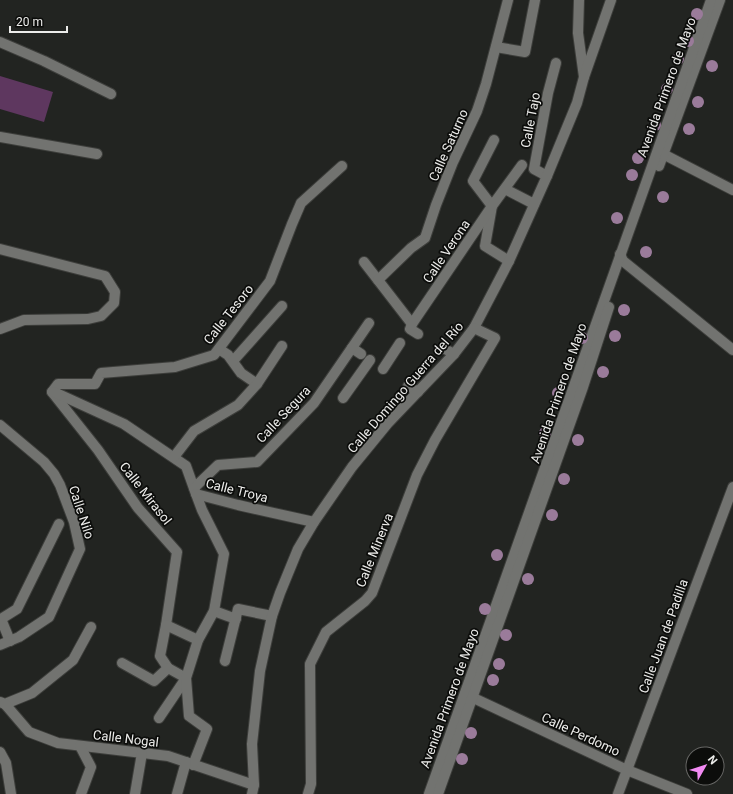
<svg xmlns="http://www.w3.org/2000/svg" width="733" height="794" font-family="Roboto,sans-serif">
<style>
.green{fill:#5e375f}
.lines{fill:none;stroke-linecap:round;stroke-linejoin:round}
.pedestrian-casing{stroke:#3d3e3b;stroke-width:12}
.minor-casing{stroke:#3d3e3b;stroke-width:12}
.tertiary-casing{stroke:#3d3e3b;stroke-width:12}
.pedestrian{stroke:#727370;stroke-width:10}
.minor{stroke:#727370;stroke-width:10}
.tertiary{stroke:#727370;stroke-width:10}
.tree{fill:#9a7b9a}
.labels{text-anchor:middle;stroke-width:3.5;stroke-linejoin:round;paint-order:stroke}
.street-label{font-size:13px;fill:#ececea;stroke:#0c0d0b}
</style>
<rect width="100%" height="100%" fill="#222421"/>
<path class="green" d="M0,76L53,92L44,122L0,109Z"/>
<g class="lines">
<defs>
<g id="pedestrian">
<path d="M579,0L578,33L584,77"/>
<path d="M496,47L525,52L535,0"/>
<path d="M494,140L473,181L492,206L485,246L509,261"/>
<path d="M547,176L534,169L548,93L556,63"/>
<path d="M505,189L534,204"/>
<path d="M364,262L412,324"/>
<path d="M378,280L411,248L425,238L436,205L453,162L477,111L486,84L508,0"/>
<path d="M418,334L410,329L412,324L492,206L522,165"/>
<path d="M352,348L361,354"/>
<path d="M219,349L228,355L241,373L257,384"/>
<path d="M445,349L454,354"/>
<path d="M233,361L282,306"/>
<path d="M383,369L400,343"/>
<path d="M408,386L418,392"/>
<path d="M52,392L58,384H95L101,373L175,367L214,355L270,281L292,224L301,203L342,166"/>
<path d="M52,392L98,450L138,508L177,552L166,625L160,656L168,668L186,678L159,718"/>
<path d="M54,392L124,424L186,466L196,494L238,505L314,522"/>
<path d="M343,398L370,360"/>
<path d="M174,457L194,431L238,405L257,384L282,346"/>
<path d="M194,488L218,465L257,462L314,403L369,323"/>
<path d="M214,611L236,619"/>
<path d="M166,625L198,640"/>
<path d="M10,641L1,619L17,609L59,524"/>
<path d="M225,661L238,609L272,616"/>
<path d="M122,663L154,681L168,668"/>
<path d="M0,702L5,704L32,693L73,660L91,627"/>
<path d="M5,704L29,732L58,743L168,756L254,785"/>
<path d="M80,746L91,767L81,794"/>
<path d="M0,752L6,763L11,794"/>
<path d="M193,765L207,729L189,716L186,678L198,640L214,611L224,554L202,510L196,494"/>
<path d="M135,794L142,753"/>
<path d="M177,794L186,762"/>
</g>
<g id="minor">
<path d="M0,42L44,61L111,94"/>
<path d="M0,137L97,154"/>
<path d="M661,146L663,154L733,190"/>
<path d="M0,249L105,276L115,292L114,303L101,316L88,319L24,320L0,329"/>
<path d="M620,254L623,261L733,350"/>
<path d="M0,425L44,462L54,474L60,485L74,522L80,549L49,617L19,637L0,645"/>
<path d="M465,694L627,770L687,794"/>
<path d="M252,794L254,785L252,744L260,671L272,616L280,593L298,549L314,522L352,467L388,423L454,354L474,328L509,261L547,176L577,103L584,77L611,0"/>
<path d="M308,794L311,784L310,664L326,632L365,601L372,593L417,475L435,440L495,338L474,328"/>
<path d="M618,794L733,487"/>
</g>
<g id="tertiary">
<path d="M659,166L720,0"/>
<path d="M429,794L711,0"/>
<path d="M438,794L583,387L609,307"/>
</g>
</defs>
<use href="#pedestrian" class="pedestrian-casing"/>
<use href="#minor" class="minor-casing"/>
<use href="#tertiary" class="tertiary-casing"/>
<use href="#pedestrian" class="pedestrian"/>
<use href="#minor" class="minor"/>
<use href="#tertiary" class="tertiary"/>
</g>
<g class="tree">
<circle cx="697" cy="14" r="6"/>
<circle cx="688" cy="41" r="6"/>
<circle cx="678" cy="59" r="6"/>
<circle cx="712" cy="66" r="6"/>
<circle cx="667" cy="89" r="6"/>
<circle cx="698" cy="102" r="6"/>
<circle cx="655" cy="125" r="6"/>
<circle cx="689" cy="129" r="6"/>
<circle cx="638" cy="158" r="6"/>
<circle cx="632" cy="175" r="6"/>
<circle cx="663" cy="197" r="6"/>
<circle cx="617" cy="218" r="6"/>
<circle cx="646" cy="252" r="6"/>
<circle cx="624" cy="310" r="6"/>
<circle cx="615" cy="336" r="6"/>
<circle cx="582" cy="338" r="6"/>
<circle cx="603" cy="372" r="6"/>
<circle cx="558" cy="393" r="6"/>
<circle cx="545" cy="433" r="6"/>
<circle cx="578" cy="440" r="6"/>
<circle cx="564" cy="479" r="6"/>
<circle cx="552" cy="515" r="6"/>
<circle cx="497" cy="555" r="6"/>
<circle cx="528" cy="579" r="6"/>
<circle cx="485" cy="609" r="6"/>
<circle cx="506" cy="635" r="6"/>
<circle cx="499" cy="664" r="6"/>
<circle cx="493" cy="680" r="6"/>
<circle cx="471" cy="733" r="6"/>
<circle cx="462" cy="759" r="6"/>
</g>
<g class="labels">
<g class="street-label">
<text transform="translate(666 87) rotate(-70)" y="5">Avenida Primero de Mayo</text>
<text transform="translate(530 120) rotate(-79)" y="5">Calle Tajo</text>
<text transform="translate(448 145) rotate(-66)" y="5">Calle Saturno</text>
<text transform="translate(446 251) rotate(-56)" y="5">Calle Verona</text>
<text transform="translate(228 314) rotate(-52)" y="5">Calle Tesoro</text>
<text transform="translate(405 387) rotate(-49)" y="5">Calle Domingo Guerra del Río</text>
<text transform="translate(558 393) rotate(-71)" y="5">Avenida Primero de Mayo</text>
<text transform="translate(283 414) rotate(-47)" y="5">Calle Segura</text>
<text transform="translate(237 490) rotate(14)" y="5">Calle Troya</text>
<text transform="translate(146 493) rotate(52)" y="5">Calle Mirasol</text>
<text transform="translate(82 512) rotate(72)" y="5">Calle Nilo</text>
<text transform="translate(374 550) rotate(-68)" y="5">Calle Minerva</text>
<text transform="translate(663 636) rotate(-70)" y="5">Calle Juan de Padilla</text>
<text transform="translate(449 698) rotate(-70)" y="5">Avenida Primero de Mayo</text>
<text transform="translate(581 734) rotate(25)" y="5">Calle Perdomo</text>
<text transform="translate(126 738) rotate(7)" y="5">Calle Nogal</text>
</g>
</g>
<g transform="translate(705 766) rotate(51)"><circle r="19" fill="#0c0d0b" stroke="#666664"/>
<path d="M0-3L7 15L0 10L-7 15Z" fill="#f28af3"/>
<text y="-6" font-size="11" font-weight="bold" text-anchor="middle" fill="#ececea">N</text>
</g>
<path d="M10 26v6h57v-6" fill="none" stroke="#ececea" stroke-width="2"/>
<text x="16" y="26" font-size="12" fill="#ececea" stroke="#0c0d0b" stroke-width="3" paint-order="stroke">20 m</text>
</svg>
